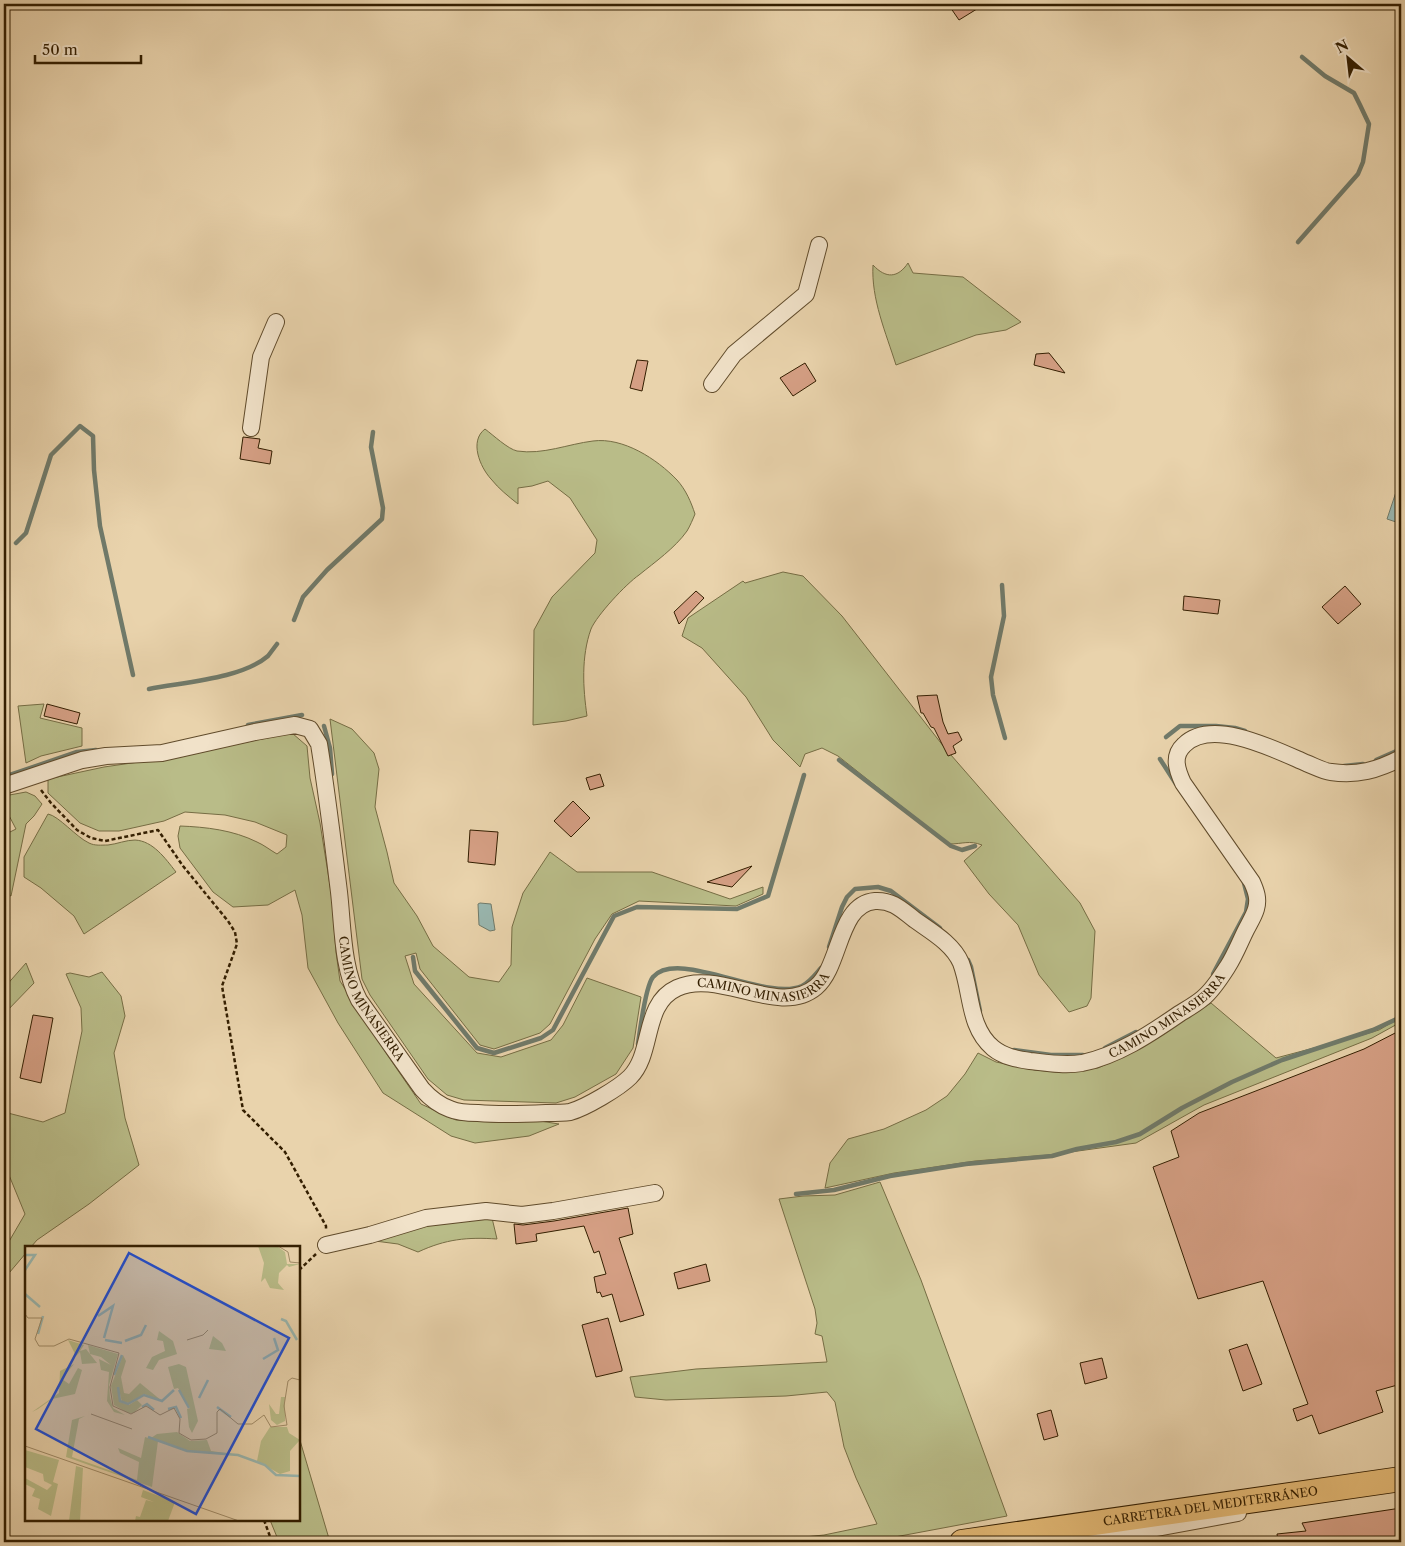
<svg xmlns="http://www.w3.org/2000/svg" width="1405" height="1546" font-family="'Libre Caslon Text',serif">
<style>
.green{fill:#b9bc88;stroke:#766d44}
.water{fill:#99b7b0;stroke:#707a6a}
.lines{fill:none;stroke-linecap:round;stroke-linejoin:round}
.stream{stroke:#707a6a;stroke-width:4.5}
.building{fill:#d59f84;stroke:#331e00}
.minor-casing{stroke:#604b2b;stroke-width:18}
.highway-casing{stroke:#331e00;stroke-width:26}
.path{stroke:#331e00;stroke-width:2.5;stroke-dasharray:4 2.5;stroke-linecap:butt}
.minor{stroke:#f1e2c9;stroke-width:16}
.highway{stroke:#e4ba76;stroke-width:24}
.labels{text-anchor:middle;stroke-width:4.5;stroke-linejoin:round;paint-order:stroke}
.street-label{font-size:12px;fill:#331e00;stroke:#f1e2c9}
.inset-river{fill:none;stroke:#99b7b0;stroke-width:2.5}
.inset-road{fill:none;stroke:#a08b67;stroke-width:1}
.view{fill:#1d4ed8;fill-opacity:0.15;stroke:#1d4ed8;stroke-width:2.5}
.inset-edge{fill:none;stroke:#331e00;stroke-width:2.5}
</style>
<rect width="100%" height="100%" fill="#e9d3ac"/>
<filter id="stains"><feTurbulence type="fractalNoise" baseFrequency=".004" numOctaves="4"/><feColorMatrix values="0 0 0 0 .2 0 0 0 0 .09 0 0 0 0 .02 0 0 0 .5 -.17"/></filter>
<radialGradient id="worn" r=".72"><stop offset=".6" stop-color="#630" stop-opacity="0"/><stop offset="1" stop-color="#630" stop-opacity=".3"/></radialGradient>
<g class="green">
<path d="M908,263L913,273L963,277L1021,322L1006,330L976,335L896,365C886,333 871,299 873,265C886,279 898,278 908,263Z"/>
<path d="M485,429C493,435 508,449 517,451C543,455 568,444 593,441C623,437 657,459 677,480C686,490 691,502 695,514C693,519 690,526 687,531C675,548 655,562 639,575C626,584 597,615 591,629C581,657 583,688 587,716L566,721L533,725L534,630L552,597L595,553L597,540L570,498L548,481L532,486L518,488V504C508,496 499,489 491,479C480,467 469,441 485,429Z"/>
<path d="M783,572L803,576L842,616L944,747L1080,903L1095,931L1091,998L1087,1006L1069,1012L1039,975L1018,925L989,894L964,861L982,845C969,840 963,844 949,844L838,756L822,748L805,754L800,767L773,740L746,697L702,648L682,636L688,618L743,581L745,583Z"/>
<path d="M44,704L40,718L82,728V746L41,756L26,763L18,706Z"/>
<path d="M330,719L352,729L374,753L379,769L375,807L387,852L394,883L417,916L433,946L469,977L499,982L511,965L512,927L523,893L550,852L577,872H652L730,899L763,887V894L736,906L639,901L612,914L595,939L550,1024L540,1033L494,1049L480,1045L420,969L416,953L405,956L414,984L477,1053L501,1057L551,1040L563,1025L587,978L641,997L633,1048L616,1074L575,1097L556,1103L464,1100L447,1095L428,1079L370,995L362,979Z"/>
<path d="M292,733L307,746L310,778L320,823L332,898L336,952L340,981L388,1056L421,1104L456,1120L495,1122L540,1121L559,1124L529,1136L475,1143L451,1136L383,1093L338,1023L308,968L302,915L295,890L268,905L233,907L213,892L180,848L178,836L180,826C206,827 233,830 257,842C264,845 270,850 277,854L286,847L287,835L255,822L225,815L185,812L164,821L119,831H99L80,823L48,793V779L104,767L166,758Z"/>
<path d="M26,792L35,796L42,804L34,816L26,824L11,896L4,893V835L16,829L4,806V796Z"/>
<path d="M48,814C59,816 76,837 89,843C95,846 101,845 108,845C117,844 126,840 135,840C153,841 165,858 176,872L84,934L74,916L41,888L24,877V857Z"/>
<path d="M26,963L34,983L4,1014V988Z"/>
<path d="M102,972L121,996L125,1016L114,1053L125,1118L139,1165L89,1204L37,1240L31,1247H26V1253L4,1279V1250L25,1214L4,1163V1112L43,1122L65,1113L82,1031L81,1008L66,974L70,973L89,977Z"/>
<path d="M1211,1003L1276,1058L1359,1036L1379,1030L1401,1017V1022L1372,1038L1204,1105L1136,1143L1049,1155L975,1161L894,1173L825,1188L830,1163L848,1139L884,1129L926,1110L947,1096L965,1074L978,1053L996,1062L1035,1070L1056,1072L1098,1068L1131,1053Z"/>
<path d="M880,1182L921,1280L1007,1516L868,1542H755L824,1535L877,1524L856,1478L844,1447L835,1402L827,1392L786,1396L666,1400L635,1397L630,1377L696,1369L827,1362L822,1336L815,1334L817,1323L815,1309L779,1199L803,1196L835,1195Z"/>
<path d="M492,1218L497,1239C467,1237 446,1239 418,1252L398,1244L375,1241L401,1229Z"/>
<path d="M299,1437L330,1542H279L270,1520H299Z"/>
</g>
<g class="water">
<path d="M1396,492L1401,494V516L1399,523L1387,519Z"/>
<path d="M480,903L491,904L495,930L490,931L479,925L478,904Z"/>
</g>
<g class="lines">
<g class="stream">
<path d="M1298,242L1358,174L1363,162L1369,124L1360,105L1354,93L1325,76L1302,57"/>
<path d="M16,543L26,533L51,455L80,426L93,436L94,470L100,526L133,675"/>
<path d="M1002,585L1004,616L991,677L993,695L1005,738"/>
<path d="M294,620L303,597L327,570L382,519L383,508L371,447L373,432"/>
<path d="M149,689C184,682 241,679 268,656C271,652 274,648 277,644"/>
<path d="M248,725L302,715"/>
<path d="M324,726L330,748L332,774"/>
<path d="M1166,737L1180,726H1216L1235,728L1245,731"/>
<path d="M1160,759L1176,784"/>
<path d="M839,760L951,846L962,850L975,846"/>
<path d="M1376,760L1401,749"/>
<path d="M1344,766L1363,764"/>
<path d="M4,777L77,752L96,750"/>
<path d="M829,947L842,907L847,897L855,889L878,887L891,891L940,928"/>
<path d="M413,957L415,971L477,1048L494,1053L541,1038L553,1030L614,916L637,907L737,909L768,896L804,775"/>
<path d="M968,960L971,967L980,1011"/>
<path d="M1213,974L1246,912L1248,899L1244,883"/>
<path d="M638,1044C640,1031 645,987 653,977C678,948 766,1002 802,986C810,982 815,975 821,968"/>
<path d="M1105,1048L1136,1032"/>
<path d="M1014,1050L1051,1055H1083"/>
<path d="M796,1194L834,1190L890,1176L966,1164L1052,1156L1077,1149L1116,1142L1140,1134L1182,1108L1232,1082L1282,1060L1373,1030L1401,1017"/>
</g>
</g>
<g class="building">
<path d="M948,4H985L959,20Z"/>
<path d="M1049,353L1065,373L1034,365L1036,354Z"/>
<path d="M637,360L648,361L642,391L630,388Z"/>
<path d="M805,363L816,381L793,396L780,378Z"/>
<path d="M243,437L260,439L258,448L272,451L270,464L240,459Z"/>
<path d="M1345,586L1361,604L1338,624L1322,607Z"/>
<path d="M696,591L704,598L679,624L674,612Z"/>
<path d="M1184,596L1220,600L1218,614L1183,610Z"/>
<path d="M937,695L943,722L948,734L958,732L962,740L953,746L956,753L948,756L934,728L931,727L923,713H921L917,696Z"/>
<path d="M47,704L80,713L77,724L44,716Z"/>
<path d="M600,774L604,786L590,790L586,778Z"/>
<path d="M573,801L590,818L571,837L554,821Z"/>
<path d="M470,830L498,832L495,865L468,862Z"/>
<path d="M752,866L732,887L707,882Z"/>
<path d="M33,1015L53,1018L41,1083L20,1078Z"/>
<path d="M1401,1030V1384L1376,1391L1383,1412L1319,1434L1312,1415L1297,1421L1293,1409L1308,1404L1263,1281L1198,1299L1153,1167L1179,1157L1171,1131L1199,1113L1364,1049Z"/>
<path d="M628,1208L633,1234L619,1238L644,1315L620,1322L612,1294L602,1297L600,1292L597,1293L594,1277L606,1274L599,1251L594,1253L584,1226L536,1234L537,1241L516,1244L514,1224L523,1225L554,1221Z"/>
<path d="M706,1264L710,1281L678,1289L674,1273Z"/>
<path d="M608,1318L622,1369V1371L596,1377L582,1325Z"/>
<path d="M1247,1344L1262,1384L1243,1391L1229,1350Z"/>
<path d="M1102,1358L1107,1378L1085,1384L1080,1363Z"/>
<path d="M1051,1410L1058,1436L1044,1440L1037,1414Z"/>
<path d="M1401,1508V1542H1278L1277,1534L1306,1531L1302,1523Z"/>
</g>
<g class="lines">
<defs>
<g id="minor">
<path d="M712,384L734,354L806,294L819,245"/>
<path d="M251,428L261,357L276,322"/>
<path id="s1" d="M4,786L82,760L106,756L162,753L255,732L295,725L310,729L319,744C327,793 333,843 339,892C343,927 342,968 359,1000L422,1089C430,1098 439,1105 450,1109C459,1113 469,1113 478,1113C502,1115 524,1114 547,1113C555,1113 563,1113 570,1112C585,1108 619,1088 630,1077C654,1053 642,1004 677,988C719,968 779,1018 816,987C841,966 838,904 875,901C893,900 902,910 915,920C932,932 953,944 961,963C972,992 968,1027 993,1048C1004,1057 1017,1059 1030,1061C1047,1063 1065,1066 1082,1063C1117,1056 1150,1034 1179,1014C1187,1009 1196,1004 1203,998C1213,990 1221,977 1228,966C1235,955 1240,942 1246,930C1249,924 1254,916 1256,909C1259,899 1256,891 1252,882L1183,783C1177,770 1172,756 1184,745C1212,717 1276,750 1306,763C1314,766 1323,771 1331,772C1357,776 1378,770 1401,758"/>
<path d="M326,1245L370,1235L426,1218L486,1211L522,1215L553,1211L655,1193"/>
<path d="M1080,1542L1238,1513"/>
</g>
<g id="highway">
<path id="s2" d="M962,1542L1401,1479"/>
</g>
</defs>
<use href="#minor" class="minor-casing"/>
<use href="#highway" class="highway-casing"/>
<g class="path">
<path d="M41,790L51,803L77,830L91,838L105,841L158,830L183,866L228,921L235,932L237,944L222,986L243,1110L285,1152L326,1226V1231"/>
<path d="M299,1270L316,1254"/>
<path d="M264,1520L272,1542"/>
</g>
<use href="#minor" class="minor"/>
<use href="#highway" class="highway"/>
</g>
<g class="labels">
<g class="street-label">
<text dy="4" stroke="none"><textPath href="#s1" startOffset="1120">CAMINO MINASIERRA</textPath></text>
<text dy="4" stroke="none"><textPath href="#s1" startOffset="595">CAMINO MINASIERRA</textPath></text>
<text dy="4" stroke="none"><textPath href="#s1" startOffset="1674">CAMINO MINASIERRA</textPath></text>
<text dy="4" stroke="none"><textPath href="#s2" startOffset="251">CARRETERA DEL MEDITERRÁNEO</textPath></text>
</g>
</g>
<g transform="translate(25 1246)">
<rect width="275" height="275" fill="#e9d3ac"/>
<path d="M233,0H252L260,6L262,18H275L264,21L262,19L254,27L253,37L259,44L245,42L240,32L236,36L239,17ZM134,85L148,95L152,108L134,114L128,124L121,122L127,111L140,105L138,95L132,94ZM188,90L197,97L201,105L184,103ZM43,94L59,99L55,105L61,103L72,117L57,118L55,106L51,110ZM63,99L93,108L84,139L85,151L88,162L100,169L89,166L82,155L84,126L76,124L74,113L86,119L76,111L65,108ZM98,109L101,115L96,131L99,147L104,148L115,137L137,155L119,148L105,157L97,156L93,140L95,156L104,159L112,154L117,159L109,167H103L89,159L86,140ZM49,118L37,133L44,138L53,122L57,124L50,148L27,153L13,163L7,166L34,147L35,125ZM154,118L161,121L173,175L167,187L164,181L162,163L165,162L153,142L149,143L143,121ZM256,151H260V175L252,179L246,174L244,158L251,168H254ZM60,170L54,173L47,211L112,234L114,216L95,207L93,202L116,212L120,191L133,195L127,241L41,211L47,174ZM245,181H262L264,187L275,194L265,205V225L255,228L232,215L236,195ZM152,186L165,195L182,194L186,205L208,208L164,206L126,192L132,188ZM0,204L34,214L28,236L33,238L26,270L13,263L15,253L7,250L10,243L0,238V232L22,244L27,239L19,235L18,228L0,221ZM51,220L58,222L55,275H44ZM118,244L150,256L143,275H110L111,270L115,271L121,254L129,256L116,251Z" fill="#b9bc88"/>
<path class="inset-river" d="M0,9H10L0,24M0,48L15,61M73,70L88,60L79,92M256,73L261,75L272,94M13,88L18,70M80,94L97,97M100,95L116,89L121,79M238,113L253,104L249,92M89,129L97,109M93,141L95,155L103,158L119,149L137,155L149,144M154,144L164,162M174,152L183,134M117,161L122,158L129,164M192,161L206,171M143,163L151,161L156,172M123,191L162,205L213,209L240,219L251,229L275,230"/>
<path class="inset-road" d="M253,0L263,6L265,16L275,17M0,68L3,72H17L10,93L14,100H29L44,93L94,107L85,141L88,160L106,168L121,160L135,169L149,162L155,173L154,187L166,194L181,193L192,187V166L195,163L213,178H227L239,169L246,181L262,179L259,160L263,135L267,132L275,134M162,94L178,89L183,84M66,168L107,183M0,200L214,275"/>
<path class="view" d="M104,7L264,92L171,268L11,183Z"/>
<rect width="275" height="275" class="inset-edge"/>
</g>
<rect width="1405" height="1546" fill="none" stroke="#e9d3ac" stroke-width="20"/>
<rect x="5" y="5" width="1395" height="1536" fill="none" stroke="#331e00" stroke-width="2.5"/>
<rect x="10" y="10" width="1385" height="1526" fill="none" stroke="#331e00"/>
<g transform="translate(1348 58) rotate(332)" stroke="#f1e2c9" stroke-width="4" paint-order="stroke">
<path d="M0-4L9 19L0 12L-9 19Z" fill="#331e00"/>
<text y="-8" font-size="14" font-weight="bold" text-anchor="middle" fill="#331e00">N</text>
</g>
<path d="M35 55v8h106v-8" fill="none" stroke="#331e00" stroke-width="2.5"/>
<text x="42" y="55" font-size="15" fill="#331e00" stroke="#f1e2c9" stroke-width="4" paint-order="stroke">50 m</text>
<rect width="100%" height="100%" filter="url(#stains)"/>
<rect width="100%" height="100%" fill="url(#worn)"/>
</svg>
